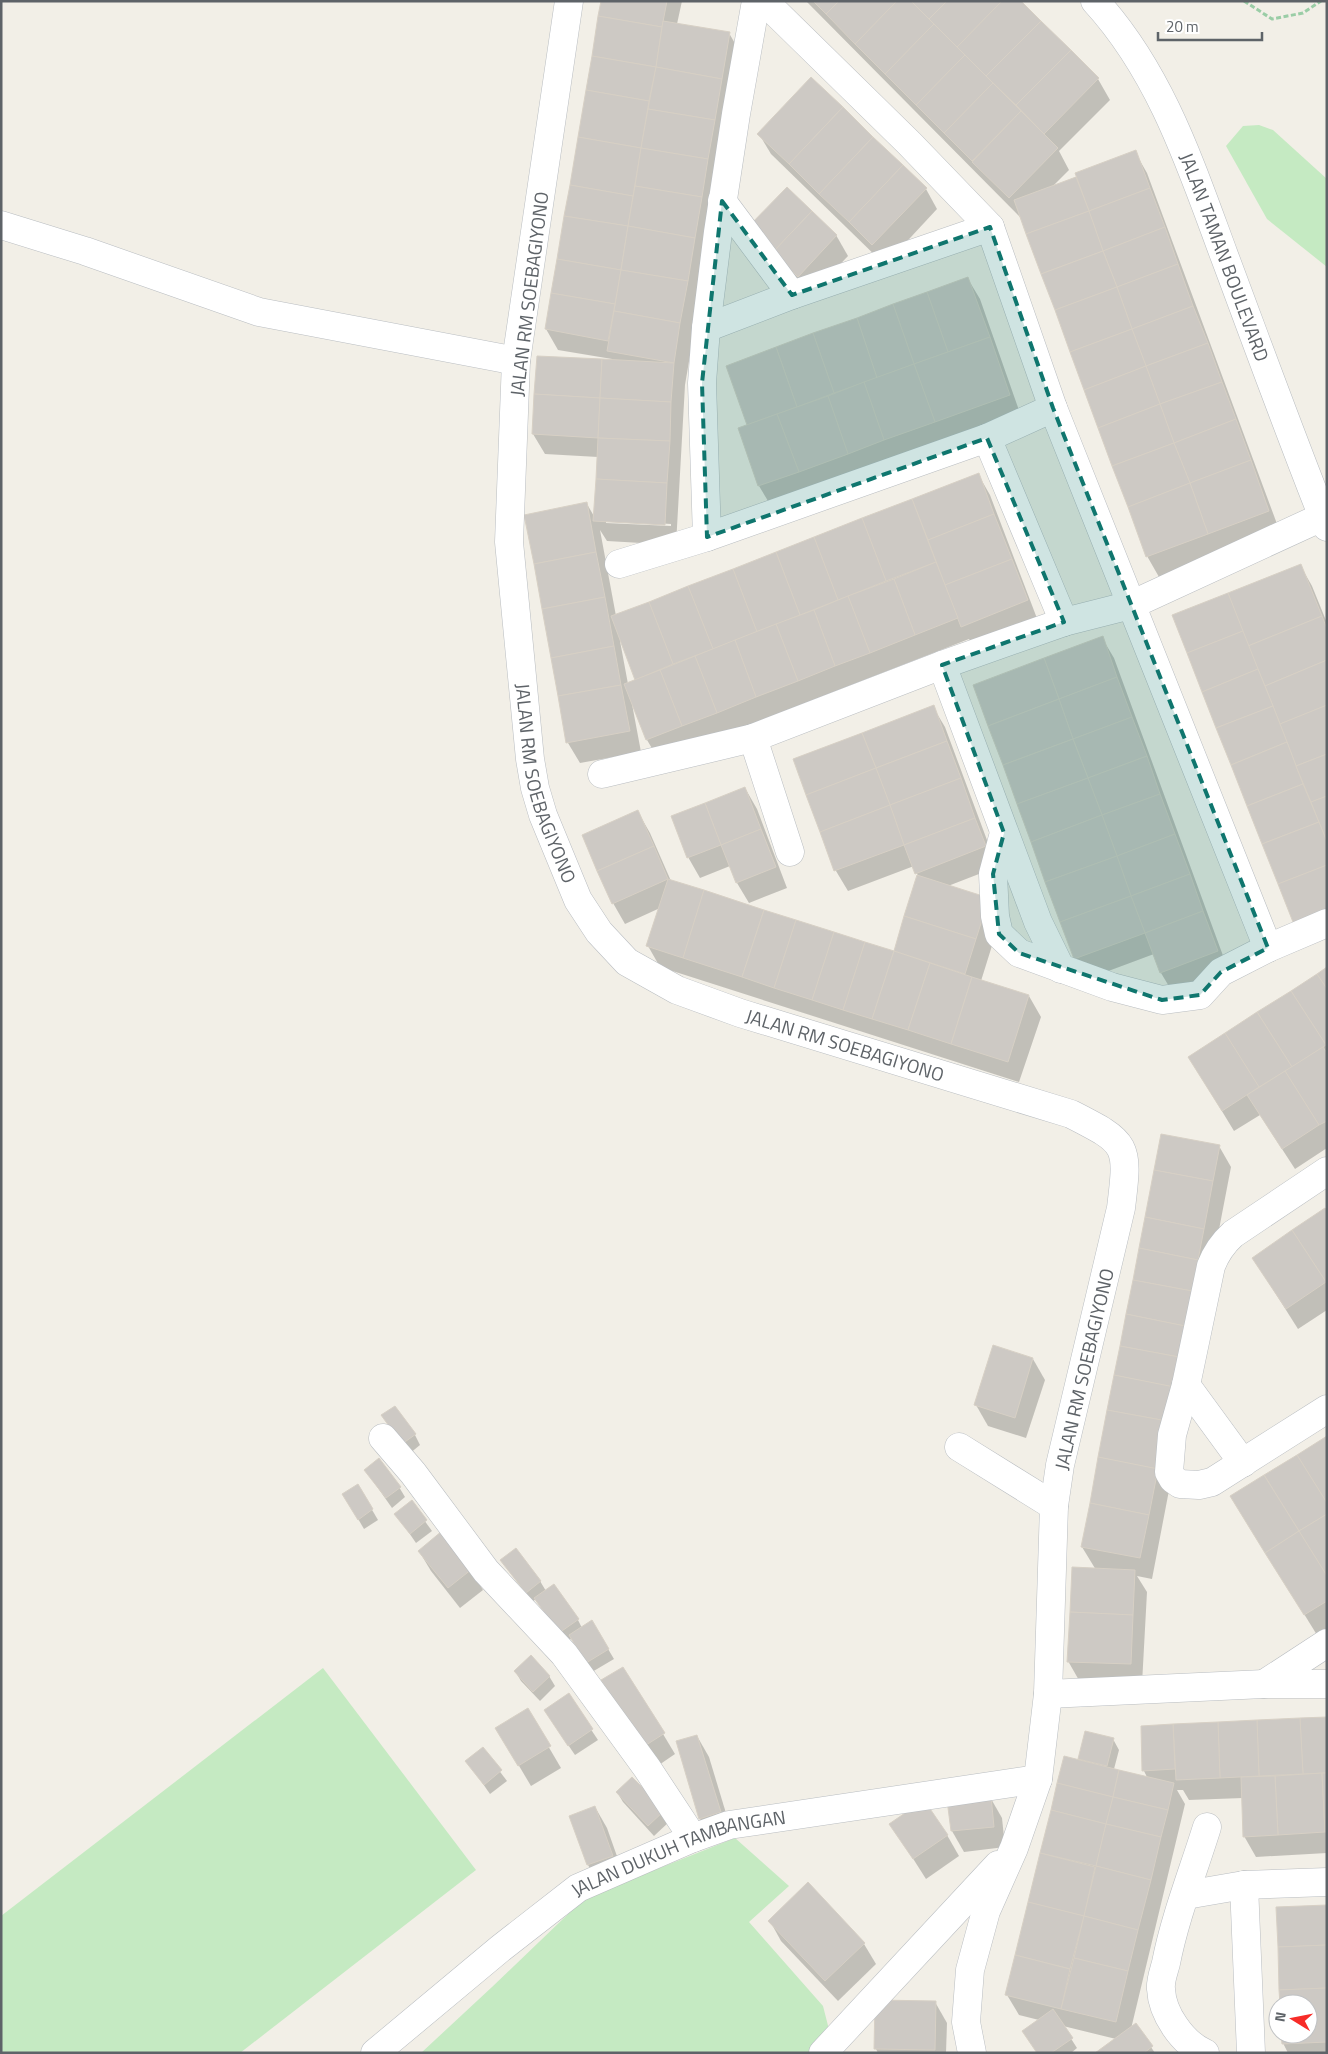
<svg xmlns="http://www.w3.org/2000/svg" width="1328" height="2054" font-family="'Titillium Web',sans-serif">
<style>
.green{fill:#c5eac2}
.shadow{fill:#0003;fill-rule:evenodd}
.building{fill:#cdc9c4;stroke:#d7d0c5}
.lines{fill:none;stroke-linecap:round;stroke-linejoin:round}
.minor-casing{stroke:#b9bdc1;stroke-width:29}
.path{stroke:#9acda6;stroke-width:3;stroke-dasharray:5 2.5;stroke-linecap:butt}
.minor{stroke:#fff;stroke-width:28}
.marked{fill:#0f766e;fill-opacity:0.2;stroke:#0f766e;stroke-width:4;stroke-dasharray:10 6;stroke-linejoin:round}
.labels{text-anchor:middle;stroke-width:4;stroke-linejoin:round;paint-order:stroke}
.street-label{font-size:19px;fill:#5e6368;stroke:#fff}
</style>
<rect width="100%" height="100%" fill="#f2efe7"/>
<g class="green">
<path d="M1259,125L1273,130L1327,179V267L1267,219L1226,146L1243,126Z"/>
<path d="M323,1668L476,1870L240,2053H1V1916Z"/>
<path d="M735,1838L789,1886L749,1922L823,2006L835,2053H421L492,1987L589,1894L647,1873Z"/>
</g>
<g class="shadow">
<path d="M602,1H682L677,24L729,33L741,54L685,385L676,545L607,541L600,530L616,616L978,474L990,495L1038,621L974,647L969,639L659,760L647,740L632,704L641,752L580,763L568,743L526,516L587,504L595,518L598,457L545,454L533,434L611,361L612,359L558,350L546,329ZM606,520L671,524V526L606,523ZM622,640L637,681L628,684L620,641Z"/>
<path d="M806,1H1020L1098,79L1110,100L1059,151L1069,170L1052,187L1135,152L1147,173L1280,532L1159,577L1147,556L1022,219Z"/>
<path d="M759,134L926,189L937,209L885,265L771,154Z"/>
<path d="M749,228L836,235L848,256L810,296Z"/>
<path d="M968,279L980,299L1021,416L771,506L759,486L739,429L749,426Z"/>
<path d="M1300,565L1312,586L1327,623V934L1306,942L1294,922L1174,616Z"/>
<path d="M1102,638L1114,658L1229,972L1173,993L1161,973L1154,954L1087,979L1075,959Z"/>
<path d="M933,707L945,727L997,867L948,886L1000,920L981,981L1029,996L1041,1017L1019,1082L660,967L648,946L660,908L625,924L613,903L638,812L650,833L671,881L894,953L918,876L914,866L848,891L836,871L794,759Z"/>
<path d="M745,788L757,809L787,888L749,903L737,883L730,866L700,878L688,857Z"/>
<path d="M1327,969V1148L1295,1169L1260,1115L1234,1131L1189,1057Z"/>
<path d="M1219,1146L1231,1167L1152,1579L1137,1576L1147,1592L1142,1684L1080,1682L1068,1661L1096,1570L1082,1547Z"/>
<path d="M1327,1208V1310L1298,1329L1253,1258Z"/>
<path d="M1033,1359L1045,1380L1026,1438L988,1426L976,1405Z"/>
<path d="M383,1416L415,1435L420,1445L409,1454Z"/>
<path d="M1327,1437V1629L1317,1635L1244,1517Z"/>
<path d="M366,1471L399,1487L405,1497L392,1508Z"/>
<path d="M358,1486L378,1520L364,1529L344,1495Z"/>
<path d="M411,1502L432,1531L416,1543L396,1514Z"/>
<path d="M419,1551L471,1570L483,1590L460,1608L431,1571Z"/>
<path d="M502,1561L540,1581L546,1591L578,1620L582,1628L592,1622L614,1659L592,1672L572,1638L566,1642L536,1599L532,1602Z"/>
<path d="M515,1671L549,1676L555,1686L540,1701L521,1681Z"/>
<path d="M568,1695L598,1740L575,1755L545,1711Z"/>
<path d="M615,1701L663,1734L675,1754L656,1767Z"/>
<path d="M527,1710L561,1768L531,1786L509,1749Z"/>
<path d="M1327,1718V1853L1256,1857L1244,1836L1243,1798L1189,1800L1183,1790H1177L1185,1804L1131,2029L1136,2025L1155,2053H1097L1116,2039L1063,2026L1077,2048L1071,2053H1037L1039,2020L1019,2015L1007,1995L1065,1757L1079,1761L1086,1732L1113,1739L1119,1750L1114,1769L1147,1777L1144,1771L1142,1727Z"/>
<path d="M697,1736L709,1757L732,1833L712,1839L700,1819L677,1742Z"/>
<path d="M482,1748L507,1781L490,1794L467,1761Z"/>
<path d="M632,1778L670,1821L654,1836L623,1802L617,1792Z"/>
<path d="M990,1797L1002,1818L1005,1847L964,1852L952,1831L949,1801Z"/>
<path d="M595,1807L607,1828L624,1876L600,1885L588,1865L570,1817Z"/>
<path d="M891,1824L947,1835L959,1856L926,1879Z"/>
<path d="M1327,1906V2053H1288L1283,2043L1282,2034H1308V2004H1281Z"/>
<path d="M770,1921L864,1944L876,1964L838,2001L781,1941Z"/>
<path d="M935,2002L947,2023L946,2053H878L876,2049Z"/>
</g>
<g class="building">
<path d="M601,1H667L662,27L598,16Z"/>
<path d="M813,1H839L826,14Z"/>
<path d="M839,1H897L855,44L826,14Z"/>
<path d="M897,1H911L934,24L885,74L855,44Z"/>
<path d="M911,1H947L929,19Z"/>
<path d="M947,1H1002L957,47L929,19Z"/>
<path d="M1002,1H1021L1041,21L986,76L957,47Z"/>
<path d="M598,16L662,27L656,67L592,56Z"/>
<path d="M663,21L730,32L722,79L656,67Z"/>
<path d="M1041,21L1071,50L1016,105L986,76Z"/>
<path d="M934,24L965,55L916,105L885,74Z"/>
<path d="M1071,50L1099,78L1044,134L1016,105Z"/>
<path d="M965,55L993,83L944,133L916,105Z"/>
<path d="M592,56L656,67L649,101L586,90Z"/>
<path d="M656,67L722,79L715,120L648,109Z"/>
<path d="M811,77L843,107L789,164L757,134Z"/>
<path d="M993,83L1021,111L972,161L944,133Z"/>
<path d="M586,90L649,101L641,148L578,137Z"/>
<path d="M843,107L873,137L819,194L789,164Z"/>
<path d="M648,109L715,120L708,159L641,148Z"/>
<path d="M1021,111L1058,148L1009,198L972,162Z"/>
<path d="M578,137L641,148L633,196L570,185Z"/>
<path d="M873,137L903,165L849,222L819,194Z"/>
<path d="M641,148L708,159L702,197L635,186Z"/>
<path d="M1136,150L1150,188L1089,211L1075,173Z"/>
<path d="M903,165L927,188L872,245L849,222Z"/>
<path d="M1076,177L1089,211L1026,234L1014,200Z"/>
<path d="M570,185L633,196L628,226L564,216Z"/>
<path d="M635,186L702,197L695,238L628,226Z"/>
<path d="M787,187L812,211L773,252L747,228Z"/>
<path d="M1150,188L1165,227L1103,251L1089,211Z"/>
<path d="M812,211L837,235L798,277L773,252Z"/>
<path d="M1089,211L1103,251L1041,274L1026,234Z"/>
<path d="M564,216L628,226L621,270L557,259Z"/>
<path d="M628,226L695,238L688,281L621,270Z"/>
<path d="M1165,227L1178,264L1117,287L1103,251Z"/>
<path d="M1103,251L1117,287L1055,310L1041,274Z"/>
<path d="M557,259L621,270L615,304L551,293Z"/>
<path d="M1178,264L1193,306L1132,329L1117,287Z"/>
<path d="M621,270L688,281L680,323L614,311Z"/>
<path d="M968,277L990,337L948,352L927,292Z"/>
<path d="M1117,287L1132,329L1070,352L1055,310Z"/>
<path d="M927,292L948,352L914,364L893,304Z"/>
<path d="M551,293L615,304L608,341L545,329Z"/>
<path d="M893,304L914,364L877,378L857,318Z"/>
<path d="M1193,306L1208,343L1146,366L1132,329Z"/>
<path d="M614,311L680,323L674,363L607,351Z"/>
<path d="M857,318L877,378L834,393L813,333Z"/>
<path d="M1132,329L1146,366L1084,390L1070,352Z"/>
<path d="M813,333L834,393L797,407L776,347Z"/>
<path d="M990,337L1010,395L935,422L914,364Z"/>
<path d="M1208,343L1222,382L1160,404L1146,366Z"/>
<path d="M776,347L797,407L747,425L726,366Z"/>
<path d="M537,356L602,359L600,398L534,394Z"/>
<path d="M602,359L674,363L671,402L600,398Z"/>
<path d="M914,364L935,422L884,440L864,382Z"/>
<path d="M1146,366L1160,404L1098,428L1084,390Z"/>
<path d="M864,382L884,440L848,454L828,396Z"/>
<path d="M1222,382L1236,419L1174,443L1160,404Z"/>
<path d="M534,394L600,398L598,438L532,434Z"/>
<path d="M828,396L848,454L799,472L777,414Z"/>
<path d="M600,398L671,402L670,441L598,438Z"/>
<path d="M1160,404L1174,443L1112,466L1098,428Z"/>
<path d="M777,414L799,472L758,486L738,428Z"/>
<path d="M1236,419L1251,460L1190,483L1174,443Z"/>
<path d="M598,438L670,441L667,483L596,479Z"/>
<path d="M1174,443L1190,483L1128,507L1112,466Z"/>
<path d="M1251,460L1269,511L1208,534L1190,483Z"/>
<path d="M979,473L994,514L928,540L912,499Z"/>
<path d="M596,479L667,483L665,525L593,521Z"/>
<path d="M1190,483L1208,534L1146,557L1128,507Z"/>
<path d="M912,499L936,562L886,581L862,518Z"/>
<path d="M587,502L596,552L534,564L524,515Z"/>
<path d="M994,514L1012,559L945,585L928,540Z"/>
<path d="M862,518L886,581L838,600L814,537Z"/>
<path d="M814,537L838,600L800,615L776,552Z"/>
<path d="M596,552L605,597L542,609L534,564Z"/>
<path d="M776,552L800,615L757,632L733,569Z"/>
<path d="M1012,559L1028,600L961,627L945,585Z"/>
<path d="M936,562L958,618L915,635L894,579Z"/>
<path d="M1301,564L1322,616L1248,646L1228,593Z"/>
<path d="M733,569L757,632L713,649L688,586Z"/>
<path d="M894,579L915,635L870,653L848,596Z"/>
<path d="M688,586L713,649L673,664L649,602Z"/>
<path d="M1228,593L1243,631L1187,653L1172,615Z"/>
<path d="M848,596L870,653L835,666L814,610Z"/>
<path d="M605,597L614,646L551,658L542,609Z"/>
<path d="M649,602L673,664L635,680L611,616Z"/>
<path d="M814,610L835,666L798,681L776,624Z"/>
<path d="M1322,616L1327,629V660L1265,686L1248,646Z"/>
<path d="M776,624L798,681L756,697L735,640Z"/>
<path d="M1243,631L1258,669L1202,692L1187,653Z"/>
<path d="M1103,636L1117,677L1059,699L1044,658Z"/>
<path d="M735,640L756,697L717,713L695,656Z"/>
<path d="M614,646L621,685L558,696L551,658Z"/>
<path d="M695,656L717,713L682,726L660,670Z"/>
<path d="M1044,658L1059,699L988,726L973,685Z"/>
<path d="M1327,660V705L1280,724L1265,686Z"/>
<path d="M1258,669L1273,706L1216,728L1202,692Z"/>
<path d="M660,670L682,726L646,740L624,684Z"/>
<path d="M1117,677L1132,717L1073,739L1059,699Z"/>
<path d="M621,685L630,731L566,743L558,696Z"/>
<path d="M1059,699L1073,739L1003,765L988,726Z"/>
<path d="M934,705L947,741L876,768L862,733Z"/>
<path d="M1327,705V754L1296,766L1280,724Z"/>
<path d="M1273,706L1287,742L1231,765L1216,728Z"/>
<path d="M1132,717L1147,756L1088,778L1073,739Z"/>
<path d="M862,733L876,768L806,795L793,759Z"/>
<path d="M1073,739L1088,778L1017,804L1003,765Z"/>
<path d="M947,741L961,778L890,805L876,768Z"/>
<path d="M1287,742L1303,784L1247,806L1231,765Z"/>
<path d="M1327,754V796L1311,802L1296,766Z"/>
<path d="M1147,756L1160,794L1102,815L1088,778Z"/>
<path d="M876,768L890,805L820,832L806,795Z"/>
<path d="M961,778L975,818L904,845L890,805Z"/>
<path d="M1088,778L1102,815L1031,842L1017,804Z"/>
<path d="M1303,784L1319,822L1262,844L1247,806Z"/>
<path d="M745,787L761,829L721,845L705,803Z"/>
<path d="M1160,794L1175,834L1117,856L1102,815Z"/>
<path d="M1327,796V842L1311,802Z"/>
<path d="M705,803L721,845L687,858L671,816Z"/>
<path d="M890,805L904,845L834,871L820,832Z"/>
<path d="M638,810L654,846L597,871L582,835Z"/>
<path d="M1102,815L1117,856L1045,882L1031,842Z"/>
<path d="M975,818L986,846L915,874L904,845Z"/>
<path d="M1319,822L1327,842V865L1278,884L1262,844Z"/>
<path d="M761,829L776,867L736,883L721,845Z"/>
<path d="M1175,834L1190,874L1131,896L1117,856Z"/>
<path d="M654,846L668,879L612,904L597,871Z"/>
<path d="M1117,856L1131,896L1060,922L1045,882Z"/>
<path d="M1327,865V909L1293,922L1278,884Z"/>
<path d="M1190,874L1203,911L1145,933L1131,896Z"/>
<path d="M917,875L989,898L976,939L904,916Z"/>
<path d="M668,879L704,890L683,958L646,946Z"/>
<path d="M704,890L764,910L742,977L683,958Z"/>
<path d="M1131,896L1145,933L1074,959L1060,922Z"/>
<path d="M764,910L796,920L774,988L742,977Z"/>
<path d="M1203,911L1218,951L1160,973L1145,933Z"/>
<path d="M904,916L976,939L965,974L894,951Z"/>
<path d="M796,920L834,932L812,1000L774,988Z"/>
<path d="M834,932L865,942L843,1010L812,1000Z"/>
<path d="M865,942L894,951L872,1019L843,1010Z"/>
<path d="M894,951L930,963L908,1030L872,1019Z"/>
<path d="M930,963L972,977L951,1044L908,1030Z"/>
<path d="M1327,967V989L1317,974Z"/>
<path d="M1317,974L1327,989L1326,1045L1291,991Z"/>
<path d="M972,977L1029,995L1008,1062L951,1044Z"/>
<path d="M1291,991L1326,1045L1292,1067L1257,1012Z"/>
<path d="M1257,1012L1292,1067L1259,1087L1225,1033Z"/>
<path d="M1225,1033L1259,1087L1222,1111L1188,1057Z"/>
<path d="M1323,1047L1327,1053V1121L1319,1125L1285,1071Z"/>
<path d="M1285,1071L1319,1125L1282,1149L1247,1095Z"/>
<path d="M1161,1134L1220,1145L1213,1181L1154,1170Z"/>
<path d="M1154,1170L1213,1181L1204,1229L1145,1217Z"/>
<path d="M1325,1208L1327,1211L1326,1282L1292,1230Z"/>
<path d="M1145,1217L1204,1229L1198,1260L1139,1248Z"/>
<path d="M1292,1230L1326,1282L1286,1309L1252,1258Z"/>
<path d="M1139,1248L1198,1260L1192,1291L1133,1280Z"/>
<path d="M1133,1280L1192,1291L1185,1326L1126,1314Z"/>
<path d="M1126,1314L1185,1326L1179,1357L1120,1346Z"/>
<path d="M993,1345L1033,1358L1015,1418L974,1405Z"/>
<path d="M1120,1346L1179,1357L1174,1387L1114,1375Z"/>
<path d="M1114,1375L1174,1387L1167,1421L1107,1410Z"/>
<path d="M395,1406L416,1434L402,1444L381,1415Z"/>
<path d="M1107,1410L1167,1421L1158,1469L1098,1457Z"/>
<path d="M1327,1436V1503L1297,1455Z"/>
<path d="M1297,1455L1327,1503V1514L1299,1531L1264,1475Z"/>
<path d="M1098,1457L1158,1469L1149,1515L1090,1503Z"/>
<path d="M379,1458L401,1487L386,1498L364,1470Z"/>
<path d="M1264,1475L1299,1531L1265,1553L1230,1496Z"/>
<path d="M358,1484L373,1509L358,1520L342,1494Z"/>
<path d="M412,1500L427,1520L410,1534L394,1514Z"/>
<path d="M1090,1503L1149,1515L1140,1558L1081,1547Z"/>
<path d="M1327,1514V1576L1299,1531Z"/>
<path d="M442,1531L472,1569L448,1588L418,1551Z"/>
<path d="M1299,1531L1327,1576V1601L1304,1615L1265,1553Z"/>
<path d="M516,1548L541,1581L526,1593L500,1560Z"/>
<path d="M1072,1567L1135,1570L1133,1615L1070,1612Z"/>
<path d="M554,1584L579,1619L559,1633L534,1598Z"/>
<path d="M1070,1612L1133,1615L1131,1664L1067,1662Z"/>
<path d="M592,1620L609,1649L586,1663L569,1635Z"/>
<path d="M531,1655L550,1676L533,1692L514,1671Z"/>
<path d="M623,1667L665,1733L643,1747L601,1680Z"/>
<path d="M569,1693L593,1729L568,1746L544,1710Z"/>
<path d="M528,1708L551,1746L518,1766L495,1728Z"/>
<path d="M1327,1717V1773L1303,1774L1300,1718Z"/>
<path d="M1300,1718L1303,1774L1259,1776L1257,1720Z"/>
<path d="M1257,1720L1259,1776L1220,1778L1218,1722Z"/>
<path d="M1218,1722L1220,1778L1176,1780L1173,1724Z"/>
<path d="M1173,1724L1175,1769L1142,1771L1141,1726Z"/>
<path d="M1085,1731L1114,1738L1107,1766L1078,1759Z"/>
<path d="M697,1735L721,1812L699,1819L676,1741Z"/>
<path d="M483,1747L502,1770L484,1785L465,1761Z"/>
<path d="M1064,1756L1119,1770L1113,1797L1057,1783Z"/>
<path d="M1119,1770L1174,1783L1168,1810L1113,1797Z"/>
<path d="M1322,1773L1325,1832L1278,1835L1275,1776Z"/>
<path d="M1322,1773H1327V1832H1325Z"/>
<path d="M1275,1776L1278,1835L1243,1837L1241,1777Z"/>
<path d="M632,1777L665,1810L648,1826L616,1792Z"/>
<path d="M1057,1783L1113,1797L1106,1824L1051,1810Z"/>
<path d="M991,1796L994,1827L951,1831L947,1800Z"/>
<path d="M1113,1797L1168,1810L1161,1837L1106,1824Z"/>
<path d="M924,1800L948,1835L913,1859L889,1824Z"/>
<path d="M595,1806L613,1856L587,1865L569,1816Z"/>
<path d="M1051,1810L1106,1824L1096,1866L1040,1853Z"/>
<path d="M1106,1824L1161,1837L1151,1880L1096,1866Z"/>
<path d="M1040,1853L1095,1867L1084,1916L1028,1902Z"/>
<path d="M1096,1866L1151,1880L1138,1930L1084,1916Z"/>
<path d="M808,1882L865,1943L825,1981L768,1921Z"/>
<path d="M1028,1902L1084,1916L1070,1969L1015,1955Z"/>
<path d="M1327,1905V1945L1278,1947L1276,1907Z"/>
<path d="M1084,1916L1138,1930L1128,1971L1074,1958Z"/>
<path d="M1327,1945V1988L1279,1990L1278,1947Z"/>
<path d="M1015,1955L1070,1969L1061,2009L1005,1995Z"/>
<path d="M1074,1958L1128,1971L1116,2022L1061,2009Z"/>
<path d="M1327,1988V2042L1282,2044L1281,2034H1308V2004H1280L1279,1990Z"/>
<path d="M875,2000L936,2001L935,2050L874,2049Z"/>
<path d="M1053,2009L1073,2038L1051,2053H1037L1022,2031Z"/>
<path d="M1136,2023L1153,2046L1144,2053H1095Z"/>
</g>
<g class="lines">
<defs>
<g id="minor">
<path id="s1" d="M569,1L516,361L509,542L530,759L535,788L543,815L578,900L599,932L627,962L677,990L740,1013L1071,1114C1128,1143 1129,1144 1121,1208L1060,1465L1054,1506L1048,1694L1038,1779L1014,1848L986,1911L970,1970L966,2022L972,2053"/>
<path d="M764,1L909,143L990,227L1053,408L1268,948"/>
<path id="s2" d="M1095,1C1161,73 1191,166 1224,255C1258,346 1291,437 1327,527"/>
<path d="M722,201L792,295"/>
<path d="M1,225L85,251L259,312L516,361"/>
<path d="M706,328L792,295L990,227"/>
<path d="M987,438L1064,622"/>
<path d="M707,537L702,383L706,328L718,232L736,114L756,1"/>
<path d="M619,564L707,537L987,438L1053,408"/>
<path d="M942,665L1038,922L1061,969"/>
<path d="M753,738L790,852"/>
<path d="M602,774L753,738L942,665L1064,622L1131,605L1322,517"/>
<path d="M1004,833L993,874L995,916L999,934L1019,953L1112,987L1162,1000L1200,995L1221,972L1268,948L1327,923"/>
<path d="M1327,1171L1233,1234C1222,1244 1216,1253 1211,1266L1186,1385L1172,1435L1169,1472L1173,1479L1180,1484L1199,1485L1212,1482L1327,1409"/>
<path d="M1186,1385L1243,1463"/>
<path d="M383,1438L413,1473L486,1571L564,1654L647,1768L693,1838"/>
<path d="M959,1447L1054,1506"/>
<path d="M1264,1684L1327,1643"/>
<path d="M1048,1694L1264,1684H1327"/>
<path d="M1244,1885L1251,2053"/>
<path d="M1186,1895L1244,1885L1327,1882"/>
<path id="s3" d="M375,2053L501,1948L578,1888L693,1838L729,1825L1038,1779"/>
<path d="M823,2053L998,1865"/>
<path d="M1205,2053C1182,2043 1162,2013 1161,1989C1160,1981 1164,1971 1166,1963C1175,1917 1193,1872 1207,1827"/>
</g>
</defs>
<use href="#minor" class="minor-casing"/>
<path class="path" d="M1244,1L1272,19L1303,13L1321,1"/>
<use href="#minor" class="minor"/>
</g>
<path class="marked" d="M722,201L792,295L990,227L1053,408L1268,948L1221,972L1200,995L1162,1000L1019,953L999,934L993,874L1004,833L942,665L1064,622L987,438L707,537L702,383Z"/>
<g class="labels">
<g class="street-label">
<text dy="7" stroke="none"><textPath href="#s2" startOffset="289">JALAN TAMAN BOULEVARD</textPath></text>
<text transform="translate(529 294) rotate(-83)" y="7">JALAN RM SOEBAGIYONO</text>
<text dy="7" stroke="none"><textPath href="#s1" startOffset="790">JALAN RM SOEBAGIYONO</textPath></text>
<text dy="7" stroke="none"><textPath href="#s1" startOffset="1226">JALAN RM SOEBAGIYONO</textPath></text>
<text transform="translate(1084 1369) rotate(-77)" y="7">JALAN RM SOEBAGIYONO</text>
<text dy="7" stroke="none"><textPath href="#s3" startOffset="369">JALAN DUKUH TAMBANGAN</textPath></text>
</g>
</g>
<rect width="1328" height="2054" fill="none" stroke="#5e6368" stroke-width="5"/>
<g transform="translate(1293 2019) rotate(280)"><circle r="24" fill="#ffffff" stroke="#bfc1c3"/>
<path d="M0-4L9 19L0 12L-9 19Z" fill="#f72c28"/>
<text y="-8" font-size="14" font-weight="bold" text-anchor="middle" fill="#5e6368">N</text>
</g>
<path d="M1158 32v8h104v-8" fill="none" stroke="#5e6368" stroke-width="2.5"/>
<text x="1166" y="32" font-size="15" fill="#5e6368" stroke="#ffffff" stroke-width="4" paint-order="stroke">20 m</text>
</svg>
